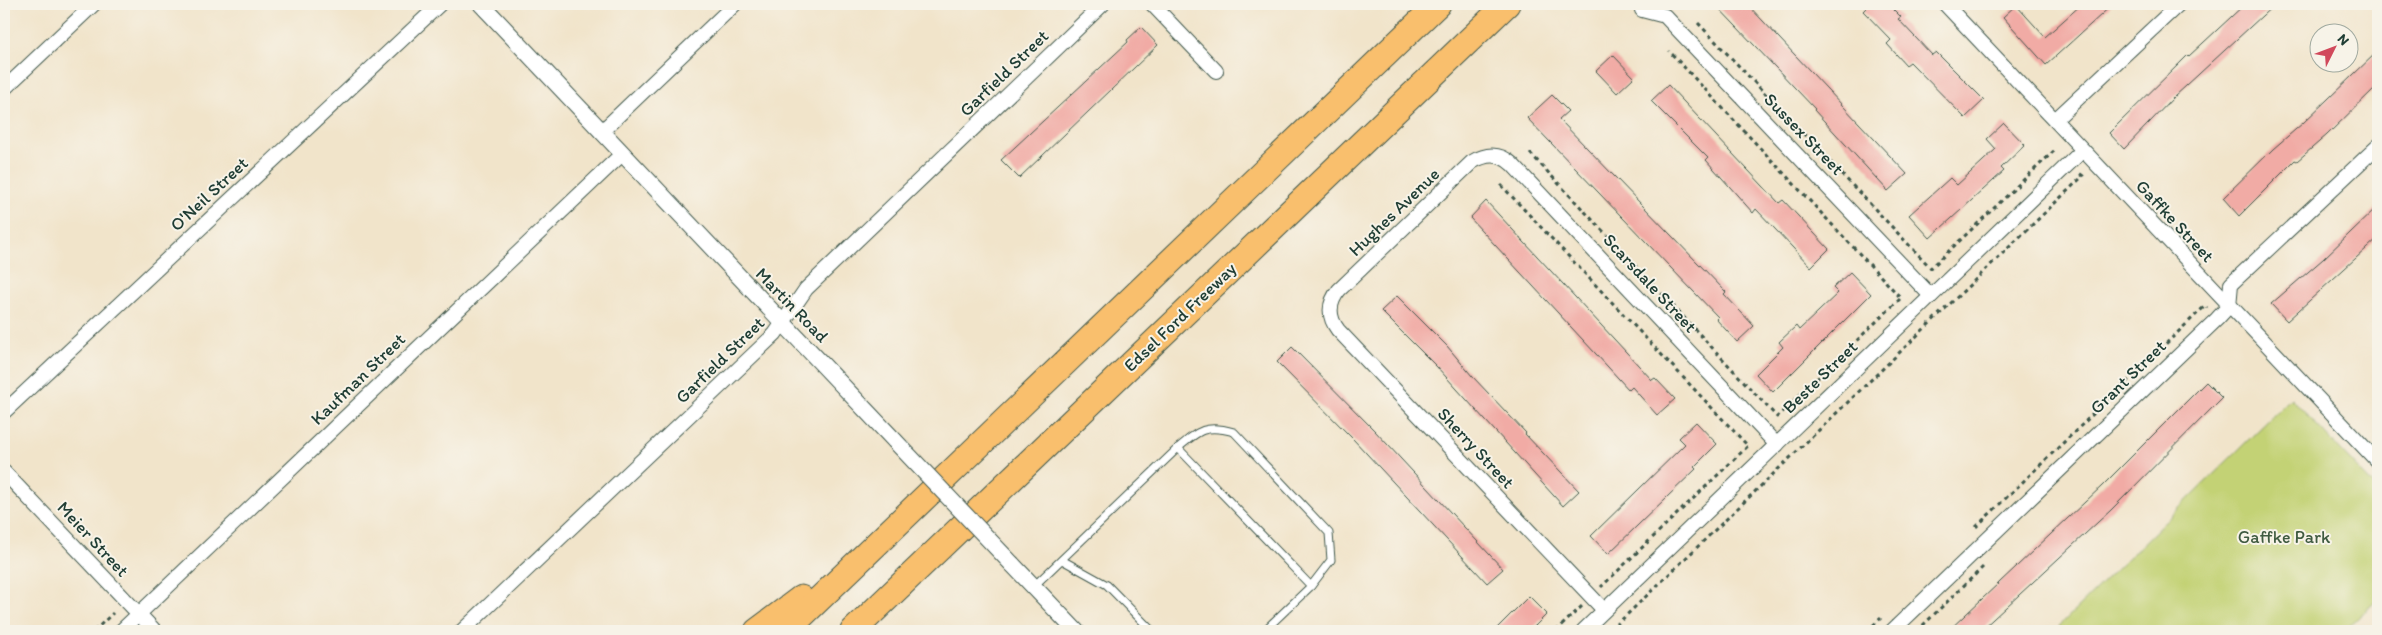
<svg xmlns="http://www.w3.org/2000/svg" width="2382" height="635" font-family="Itim,sans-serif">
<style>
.green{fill:#c3d274;stroke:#718854}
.building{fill:#f1aba5}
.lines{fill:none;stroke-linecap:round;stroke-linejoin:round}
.service-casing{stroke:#3e564a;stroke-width:9}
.minor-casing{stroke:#3e564a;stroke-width:16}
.tertiary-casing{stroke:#3e564a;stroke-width:18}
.motorway-casing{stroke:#3e564a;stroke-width:27}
.path{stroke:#3e564a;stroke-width:3;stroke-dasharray:4 4;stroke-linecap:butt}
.service{stroke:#fff;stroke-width:7}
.minor{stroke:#fff;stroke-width:14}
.tertiary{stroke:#fff;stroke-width:16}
.motorway{stroke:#f9bf6d;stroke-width:25}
.tertiary-bridge-casing{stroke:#3e564a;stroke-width:18;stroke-linecap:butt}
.tertiary-bridge{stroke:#fff;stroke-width:16}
.labels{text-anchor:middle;stroke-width:4;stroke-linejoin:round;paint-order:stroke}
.street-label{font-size:18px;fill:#1f3d34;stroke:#f7f3e8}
.park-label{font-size:18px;fill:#405b41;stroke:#f7f3e8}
</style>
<rect width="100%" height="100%" fill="#f7f3e8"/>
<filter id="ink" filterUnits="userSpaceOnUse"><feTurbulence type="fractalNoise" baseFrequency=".02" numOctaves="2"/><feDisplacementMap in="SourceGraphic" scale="10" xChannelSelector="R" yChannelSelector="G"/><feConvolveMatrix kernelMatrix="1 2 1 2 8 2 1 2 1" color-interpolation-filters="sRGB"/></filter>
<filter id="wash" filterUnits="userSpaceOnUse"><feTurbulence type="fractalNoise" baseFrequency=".0096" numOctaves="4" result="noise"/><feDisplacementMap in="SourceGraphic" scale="20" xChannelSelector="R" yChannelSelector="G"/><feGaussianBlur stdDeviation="1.12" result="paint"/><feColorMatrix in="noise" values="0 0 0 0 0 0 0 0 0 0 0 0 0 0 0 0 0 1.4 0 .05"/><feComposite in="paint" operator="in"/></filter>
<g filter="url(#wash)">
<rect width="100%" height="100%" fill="#f1e4ca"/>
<path class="green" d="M2291,398L2378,490V599L2344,631H2054Z"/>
<g id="blocks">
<g class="building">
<path d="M1715,4H1747L1907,174L1888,191L1814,110L1815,109Z"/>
<path d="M1870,4H1888L1901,17L1898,19L1932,55L1936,52L1984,100L1965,118L1910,62L1906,65L1887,44L1891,40L1863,11Z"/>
<path d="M2082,4H2113L2046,65L2003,17L2016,5L2045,37Z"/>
<path d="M2245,4H2275L2174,97L2124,149L2109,133L2188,55L2189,56Z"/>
<path d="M1141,27L1158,45L1019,178L1001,160L1128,42L1127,40Z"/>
<path d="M2378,51V85L2327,135L2297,161L2295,160L2239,216L2223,198L2273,149L2303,123Z"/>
<path d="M1613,55L1634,77L1617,93L1596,71Z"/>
<path d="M1668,85L1779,203L1783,200L1829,249L1811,267L1756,209L1753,213L1706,160L1708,158L1651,101Z"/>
<path d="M1552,95L1568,111L1559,119L1726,292L1724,294L1754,326L1737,342L1716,319L1718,317L1527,118Z"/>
<path d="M2004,123L2025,145L2001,168L2004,171L1930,238L1909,215L1950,178L1957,185L1996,149L1987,139Z"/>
<path d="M1486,201L1652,380L1655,378L1675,399L1657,415L1632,387L1629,390L1608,367L1470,218Z"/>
<path d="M2378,206V238L2287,321L2271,304L2323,259Z"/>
<path d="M1850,272L1871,294L1773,392L1756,374L1783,347L1779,342L1796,326L1799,330L1838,293L1833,288Z"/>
<path d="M1397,296L1447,346L1472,376L1526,433L1525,434L1579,491L1563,506L1437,367L1381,311Z"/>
<path d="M1292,347L1375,431L1503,569L1487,583L1353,439L1277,362Z"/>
<path d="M2206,382L2222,398L2111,510L1980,631H1948L2102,486Z"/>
<path d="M1696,422L1717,444L1694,467L1696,469L1608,554L1591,536L1685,444L1679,438Z"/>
<path d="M1529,596L1547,614L1530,631H1494Z"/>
</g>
</g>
</g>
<g filter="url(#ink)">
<use href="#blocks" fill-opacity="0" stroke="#3e564a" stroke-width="1"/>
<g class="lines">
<defs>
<g id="service">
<path d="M1178,448C1199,430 1206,424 1234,432L1329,533L1331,560L1311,586"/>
<path d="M1062,560L1107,585L1152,631"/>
<path d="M1034,586L1178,448L1311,586L1264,631"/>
</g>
<g id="minor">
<path d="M1152,4L1216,71"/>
<path d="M1945,4L2378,462"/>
<path d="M1642,10L1665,16L1931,296"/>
<path d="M4,89L94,4"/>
<path d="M2055,120L2179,4"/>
<path d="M601,132L735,4"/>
<path d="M4,412L440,4"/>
<path d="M4,472L155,631"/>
<path d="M1604,610L1338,330C1328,317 1328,303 1339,290L1472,162C1487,153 1500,153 1512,164L1777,445"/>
<path d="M121,631L622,154"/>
<path d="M462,631L775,334L806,289L1103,4"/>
<path d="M1583,631L2083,150"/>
<path d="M1892,631L2217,319L2229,306L2231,284L2378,146"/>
</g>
<g id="tertiary">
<path d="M481,4L895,441"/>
<path d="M1012,564L1076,631"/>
</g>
<g id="motorway">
<path d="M757,631L801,598"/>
<path d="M786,631L1438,4"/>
<path d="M853,631L1507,4"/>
</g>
</defs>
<use href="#service" class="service-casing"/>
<use href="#minor" class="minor-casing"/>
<use href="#tertiary" class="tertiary-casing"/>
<use href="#motorway" class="motorway-casing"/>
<g class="path">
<path d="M1698,23L1931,268L2056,149"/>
<path d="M1530,153L1777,417L1901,298L1669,51"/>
<path d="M1501,185L1748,446L1601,587"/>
<path d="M1976,527L2205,306L2207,308"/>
<path d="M94,631L113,613"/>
<path d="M1556,631L1582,606"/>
<path d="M1610,631L2083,176L2079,173"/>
<path d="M1867,631L1881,618"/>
<path d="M1917,631L1983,567"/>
</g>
<use href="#service" class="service"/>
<use href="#minor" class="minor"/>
<use href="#tertiary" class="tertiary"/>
<use href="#motorway" class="motorway"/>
<defs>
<path id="tertiary-bridge" d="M895,441L1012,564"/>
</defs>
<use href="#tertiary-bridge" class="tertiary-bridge-casing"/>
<use href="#tertiary-bridge" class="tertiary-bridge"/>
</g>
</g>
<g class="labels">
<g class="street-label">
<text transform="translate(1004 73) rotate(-44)" y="6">Garfield Street</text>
<text transform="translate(1804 134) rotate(46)" y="6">Sussex Street</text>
<text transform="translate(209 194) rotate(-43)" y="6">O'Neil Street</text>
<text transform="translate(1394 212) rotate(-44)" y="6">Hughes Avenue</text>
<text transform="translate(2175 221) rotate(47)" y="6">Gaffke Street</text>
<text transform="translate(1650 283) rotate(47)" y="6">Scarsdale Street</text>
<text transform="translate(792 305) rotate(46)" y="6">Martin Road</text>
<text transform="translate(1180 317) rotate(-44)" y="6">Edsel Ford Freeway</text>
<text transform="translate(720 360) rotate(-44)" y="6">Garfield Street</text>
<text transform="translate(1820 377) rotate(-44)" y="6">Beste Street</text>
<text transform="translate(2128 377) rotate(-44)" y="6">Grant Street</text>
<text transform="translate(358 379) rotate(-44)" y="6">Kaufman Street</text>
<text transform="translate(1476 448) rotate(47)" y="6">Sherry Street</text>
<text transform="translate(93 539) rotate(47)" y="6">Meier Street</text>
</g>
<g class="park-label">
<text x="2284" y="543">Gaffke Park</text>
</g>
</g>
<rect width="2382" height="635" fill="none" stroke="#f7f3e8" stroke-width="20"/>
<g transform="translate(2334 48) rotate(48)"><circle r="24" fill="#f7f3e8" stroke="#a1aaa0"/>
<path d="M0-4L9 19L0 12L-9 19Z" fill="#d1495b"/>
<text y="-8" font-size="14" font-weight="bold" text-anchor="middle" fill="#1f3d34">N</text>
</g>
</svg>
